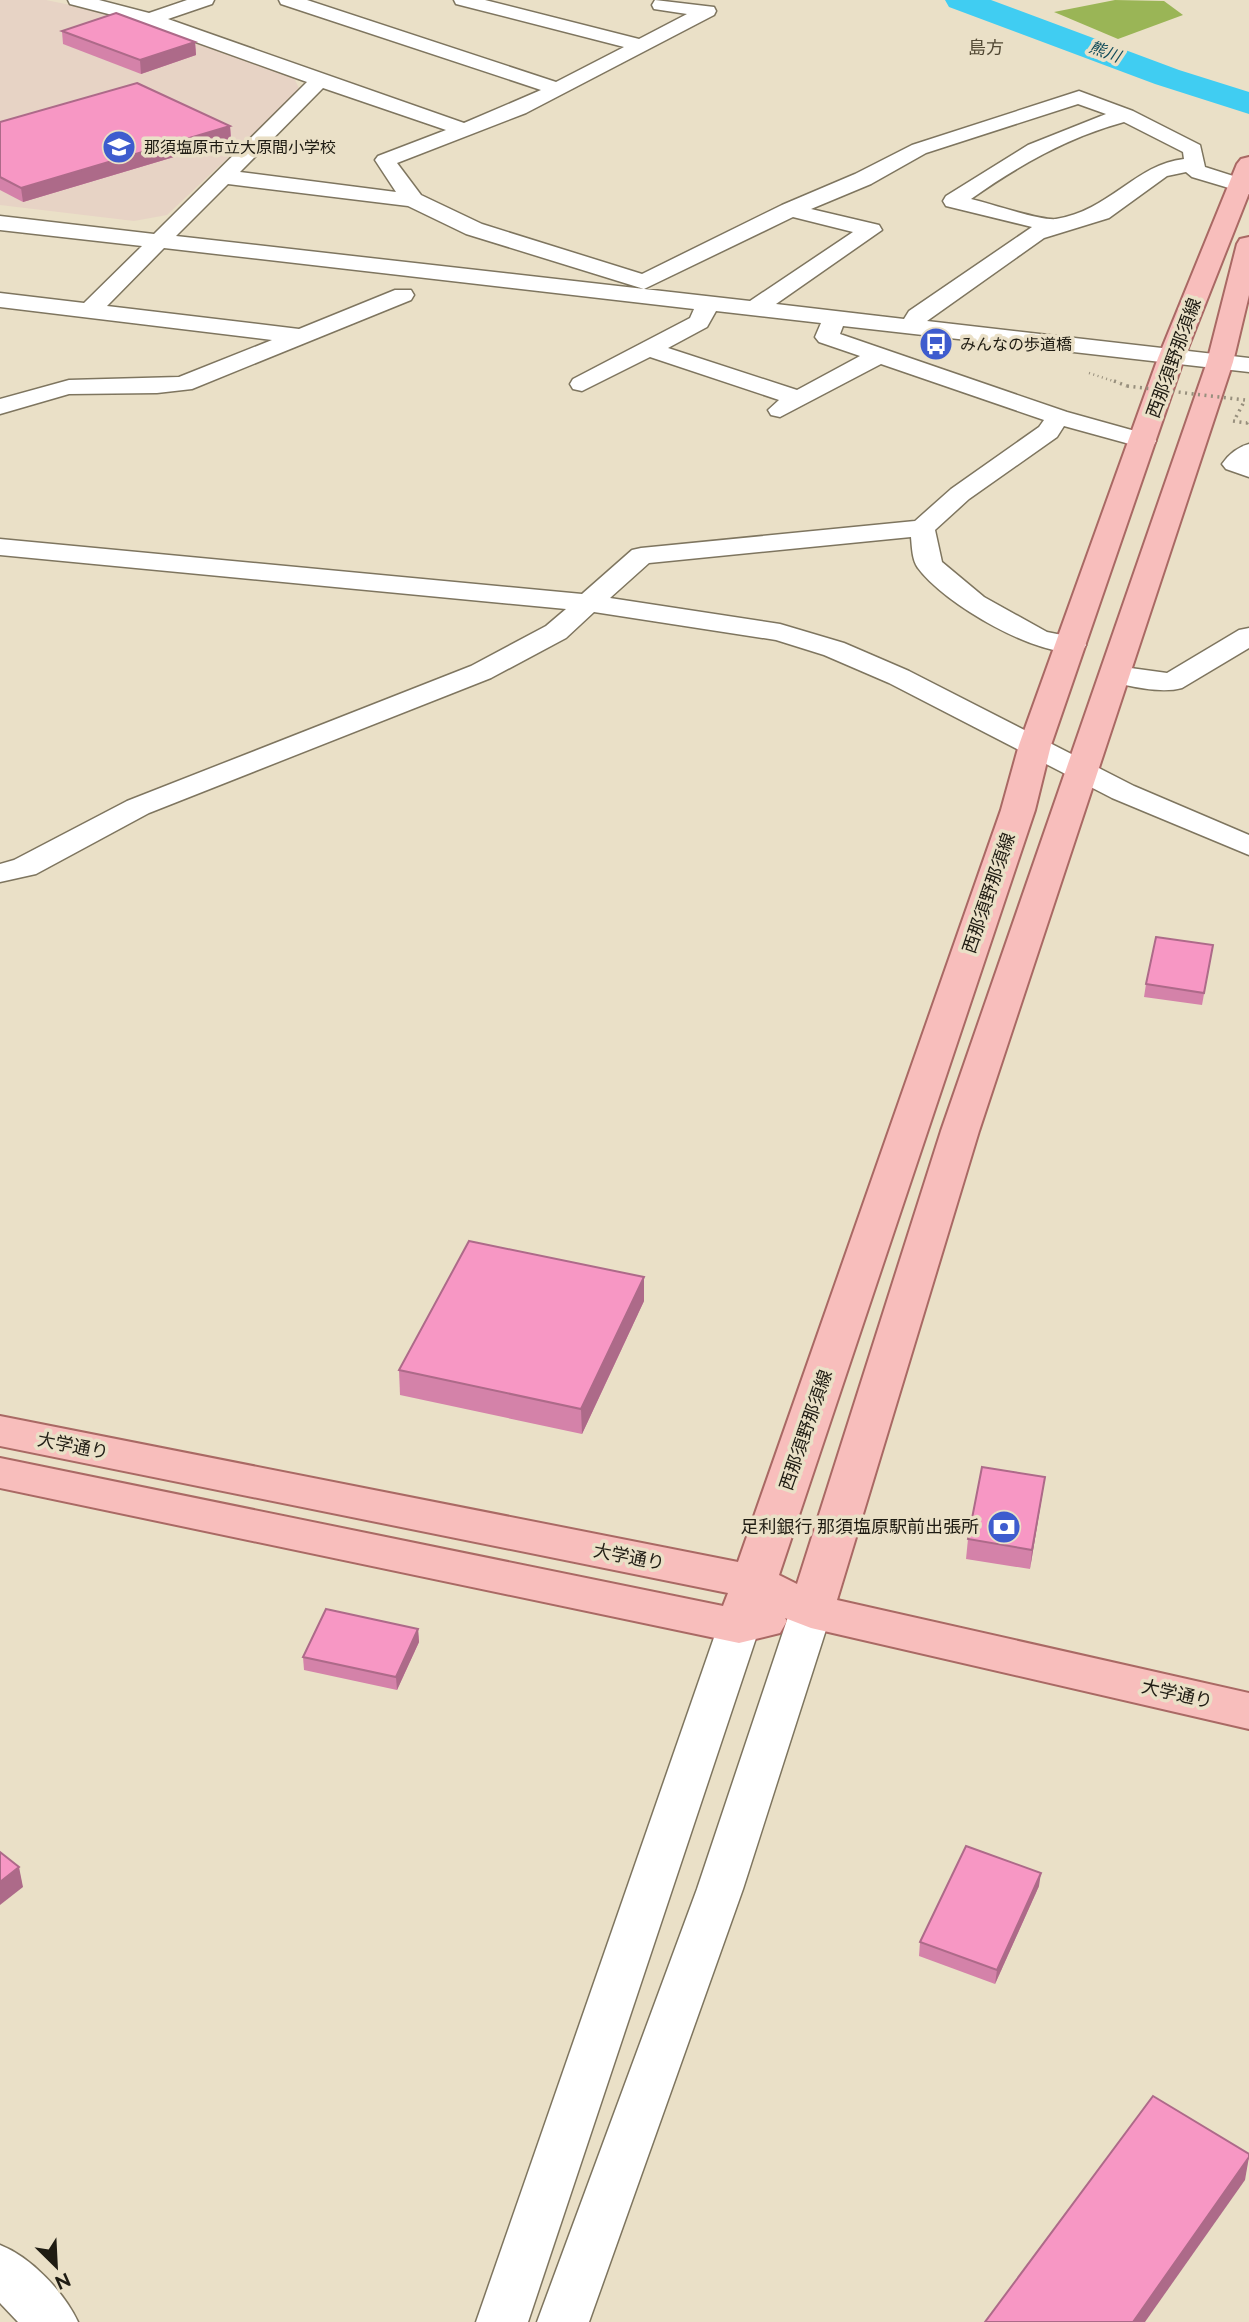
<svg xmlns="http://www.w3.org/2000/svg" width="1249" height="2322" font-family="Raleway,'Noto Sans JP',sans-serif">
<style>
.education{fill:#e7d3c5}
.forest{fill:#9ab556}
.lines{fill:none;stroke-linecap:round;stroke-linejoin:round}
.river{fill:#40cdf2;fill-rule:evenodd}
.minor-casing{stroke:#7e755f;stroke-width:3}
.major-casing{stroke:#a96964;stroke-width:4}
.path-far1{stroke:#978f7d;stroke-width:2.5;stroke-dasharray:1 3.5;stroke-linecap:butt}
.path{stroke:#978f7d;stroke-width:3.5;stroke-dasharray:2 4.5;stroke-linecap:butt}
.minor{fill:#fff;fill-rule:evenodd}
.major{fill:#f8bebc;fill-rule:evenodd}
.path-bridge{stroke:#978f7d;stroke-width:3.5;stroke-dasharray:2 4.5;stroke-linecap:butt}
.wall{fill:#d482a9}
.shaded-wall{fill:#ad6a89}
.building{fill:#f797c4;stroke:#ad6a89;stroke-width:2}
.labels{text-anchor:middle;stroke-width:7;stroke-linejoin:round;paint-order:stroke}
.far-water-label{font-size:16px;font-style:italic;fill:#104b5a;stroke:#eae0c7}
.far-poi-label{font-size:16px;fill:#1f1c13;stroke:#eae0c7;text-anchor:start}
.far-quarter-label{font-size:18px;fill:#534a35;stroke:#eae0c7}
.street-label{font-size:18px;fill:#1f1c13;stroke:#eae0c7}
.poi-label{font-size:18px;fill:#1f1c13;stroke:#eae0c7;text-anchor:end}
</style>
<rect width="100%" height="100%" fill="#eae0c7"/>
<path class="education" d="M0,0H46L114,14L294,78L300,90L167,215L134,221L0,205Z"/>
<path class="forest" d="M1115,0L1164,1L1183,15L1118,39L1054,12Z"/>
<g class="lines">
<path class="river" d="M945,0H991L1179,70L1249,92V114L1155,84L949,7Z"/>
<defs>
<g id="minor">
<path d="M68,0H99L149,13L187,0H214L212,4L168,19L464,123L541,90L281,4L279,0H307L556,82L624,47L456,4L454,0H485L639,39L687,14L654,9L652,5L655,0L714,7L716,11L714,15L526,113L397,163L421,195L482,224L642,274L782,205L855,174L912,145L1079,91L1133,111L1200,145L1205,167L1249,181V194L1192,177L1186,172L1167,176L1109,218L1044,238L927,321L1249,358V372L843,326L840,334L1067,412L1153,436L1156,441L1153,446L1144,448L1064,426L1057,437L969,499L935,530L942,562L984,597L1047,632L1082,639L1086,645L1082,651C1041,661 942,602 918,568C912,560 912,547 911,537L649,563L610,598L780,624L844,643L909,671L1134,786L1249,835V855L1112,798L889,683L824,655L776,640L594,612L566,638L491,678L149,813L36,874L0,882V864L14,860L127,801L471,666L546,626L566,609L0,555V539L582,594L632,550L641,548L915,521L951,489L1039,427L1044,420L881,364L780,417L771,415L768,410L779,400L650,357L582,391L573,389L570,384L573,379L690,318L694,309L164,248L107,306L299,329L395,290H411L414,295L411,300L192,389L157,393L69,394L0,414V399L69,380L179,377L272,340L0,307V293L84,303L142,246L0,230V216L154,234L307,82L143,23L70,4ZM323,88L446,130L378,156L375,160L396,192L240,172ZM1078,104L1106,114L1028,145L946,196L943,201L946,206L1032,227L909,311L904,319L776,304L882,230L879,225L811,209L871,184L926,153ZM1124,122L1183,152L1184,159C1136,164 1109,211 1056,219C1041,221 989,203 971,199C1018,166 1068,137 1124,122ZM228,184L408,206L466,234L644,289L793,217L853,232L750,301L176,236ZM716,311L821,323L815,337L819,342L860,356L797,390L668,348L707,327Z"/>
<path d="M1249,444V477L1226,469L1222,464C1229,454 1238,447 1249,444Z"/>
<path d="M1249,628V648L1182,688C1160,694 1128,686 1106,680L1102,674L1106,668L1116,666L1167,673L1239,630Z"/>
<path d="M811,1596L826,1600L832,1611L743,1889L589,2322H537L697,1889L790,1611L796,1600Z"/>
<path d="M739,1610L754,1615L760,1626L528,2322H476L718,1626L724,1615Z"/>
<path d="M0,2245C31,2257 64,2292 78,2322H18L0,2303Z"/>
</g>
<path id="major" d="M1249,157V193L1184,358L1051,745L1035,810L779,1575L797,1584L941,1131L1207,362L1237,244L1240,239L1249,237V295L1233,362L979,1131L837,1600L1249,1693V1729L811,1628L785,1618L787,1621L780,1633L739,1643L0,1488V1458L723,1606L728,1593L0,1446V1416L738,1562L1001,810L1019,745L1158,358L1237,164L1241,159Z"/>
</defs>
<use href="#minor" class="minor-casing"/>
<use href="#major" class="major-casing"/>
<path class="path-far1" d="M1089,373L1119,383"/>
<g class="path">
<path d="M1114,381L1127,386"/>
<path d="M1236,417L1245,400"/>
<path d="M1233,421L1247,423L1249,419"/>
</g>
<use href="#minor" class="minor"/>
<use href="#major" class="major"/>
<path class="path-bridge" d="M1127,386L1245,400"/>
</g>
<g class="wall">
<path d="M62,31L195,42L196,55L141,74L63,44Z"/>
<path d="M0,122L230,126L231,140L23,202L0,190Z"/>
<path d="M1213,945L1202,1005L1144,997L1146,984Z"/>
<path d="M644,1301L582,1434L400,1395L399,1370Z"/>
<path d="M1045,1477L1030,1569L966,1559L968,1539Z"/>
<path d="M418,1629L419,1642L397,1690L304,1670L303,1657Z"/>
<path d="M1039,1886L995,1984L919,1956L920,1942Z"/>
</g>
<g class="shaded-wall">
<path d="M195,42L196,55L141,74L140,60Z"/>
<path d="M230,126L231,140L23,202L21,188Z"/>
<path d="M644,1277V1301L582,1434L581,1409Z"/>
<path d="M1045,1477L1042,1496L1030,1569L1032,1550Z"/>
<path d="M418,1629L419,1642L397,1690L396,1677Z"/>
<path d="M19,1867L23,1887L0,1905V1882Z"/>
<path d="M1041,1873L1039,1886L995,1984L997,1970Z"/>
<path d="M1249,2157L1245,2180L1145,2322H1133Z"/>
</g>
<g class="building">
<path d="M116,13L195,42L140,60L62,31Z"/>
<path d="M137,83L230,126L21,188L0,177V122Z"/>
<path d="M1156,937L1213,945L1204,993L1146,984Z"/>
<path d="M469,1241L644,1277L581,1409L399,1370Z"/>
<path d="M982,1467L1045,1477L1032,1550L968,1539Z"/>
<path d="M326,1609L418,1629L396,1677L303,1657Z"/>
<path d="M966,1846L1041,1873L997,1970L920,1942Z"/>
<path d="M0,1852L19,1867L0,1882Z"/>
<path d="M1153,2096L1249,2154V2157L1133,2322H985Z"/>
</g>
<defs>
<symbol id="school-disc" viewBox="-11 -11 22 22"><circle r="9.5" fill="#3e5cce" stroke="#eae0c7"/><path d="M0-5L7-2L0 1L-7-2ZM-4 1L0 2.5L4 1V4Q0 6-4 4Z" fill="#fff"/></symbol>
<symbol id="bus-disc" viewBox="-11 -11 22 22"><circle r="9.5" fill="#3e5cce" stroke="#eae0c7"/><path d="M-5-6H5V4H4V6H2V4H-2V6H-4V4H-5ZM-3.5-4V0h7V-4ZM-3.5 1.2v1.5H-2V1.2ZM2 1.2v1.5H3.5V1.2Z" fill="#fff"/></symbol>
<symbol id="bank-disc" viewBox="-11 -11 22 22"><circle r="9.5" fill="#3e5cce" stroke="#eae0c7"/><path d="M-6-4H6V4H-6ZM0-2.3a2.3 2.3 0 1 0 0 4.6a2.3 2.3 0 1 0 0-4.6Z" fill="#fff"/></symbol>
</defs>
<g fill-rule="evenodd">
<use href="#school-disc" x="100" y="128" width="38" height="38"/>
<use href="#bus-disc" x="917" y="325" width="38" height="38"/>
<use href="#bank-disc" x="985" y="1508" width="38" height="38"/>
</g>
<g class="labels">
<g class="far-water-label">
<text transform="translate(1105 51) rotate(20)" y="6">熊川</text>
</g>
<g class="far-poi-label">
<text x="144" y="153">那須塩原市立大原間小学校</text>
<text x="960" y="350">みんなの歩道橋</text>
</g>
<g class="far-quarter-label">
<text x="986" y="54">島方</text>
</g>
<g class="street-label">
<text transform="translate(1174 358) rotate(-70)" y="6">西那須野那須線</text>
<text transform="translate(989 893) rotate(-71)" y="6">西那須野那須線</text>
<text transform="translate(806 1430) rotate(-71)" y="6">西那須野那須線</text>
<text transform="translate(73 1446) rotate(11)" y="6">大学通り</text>
<text transform="translate(629 1557) rotate(11)" y="6">大学通り</text>
<text transform="translate(1177 1694) rotate(13)" y="6">大学通り</text>
</g>
<g class="poi-label">
<text x="979" y="1533">足利銀行 那須塩原駅前出張所</text>
</g>
</g>
<g transform="translate(56 2266) rotate(156)" stroke="#eae0c7" stroke-width="5" paint-order="stroke">
<path d="M0-5L12 26L0 18L-12 26Z" fill="#1f1c13"/>
<text y="-10" font-size="19" font-weight="bold" text-anchor="middle" fill="#1f1c13">N</text>
</g>
</svg>
